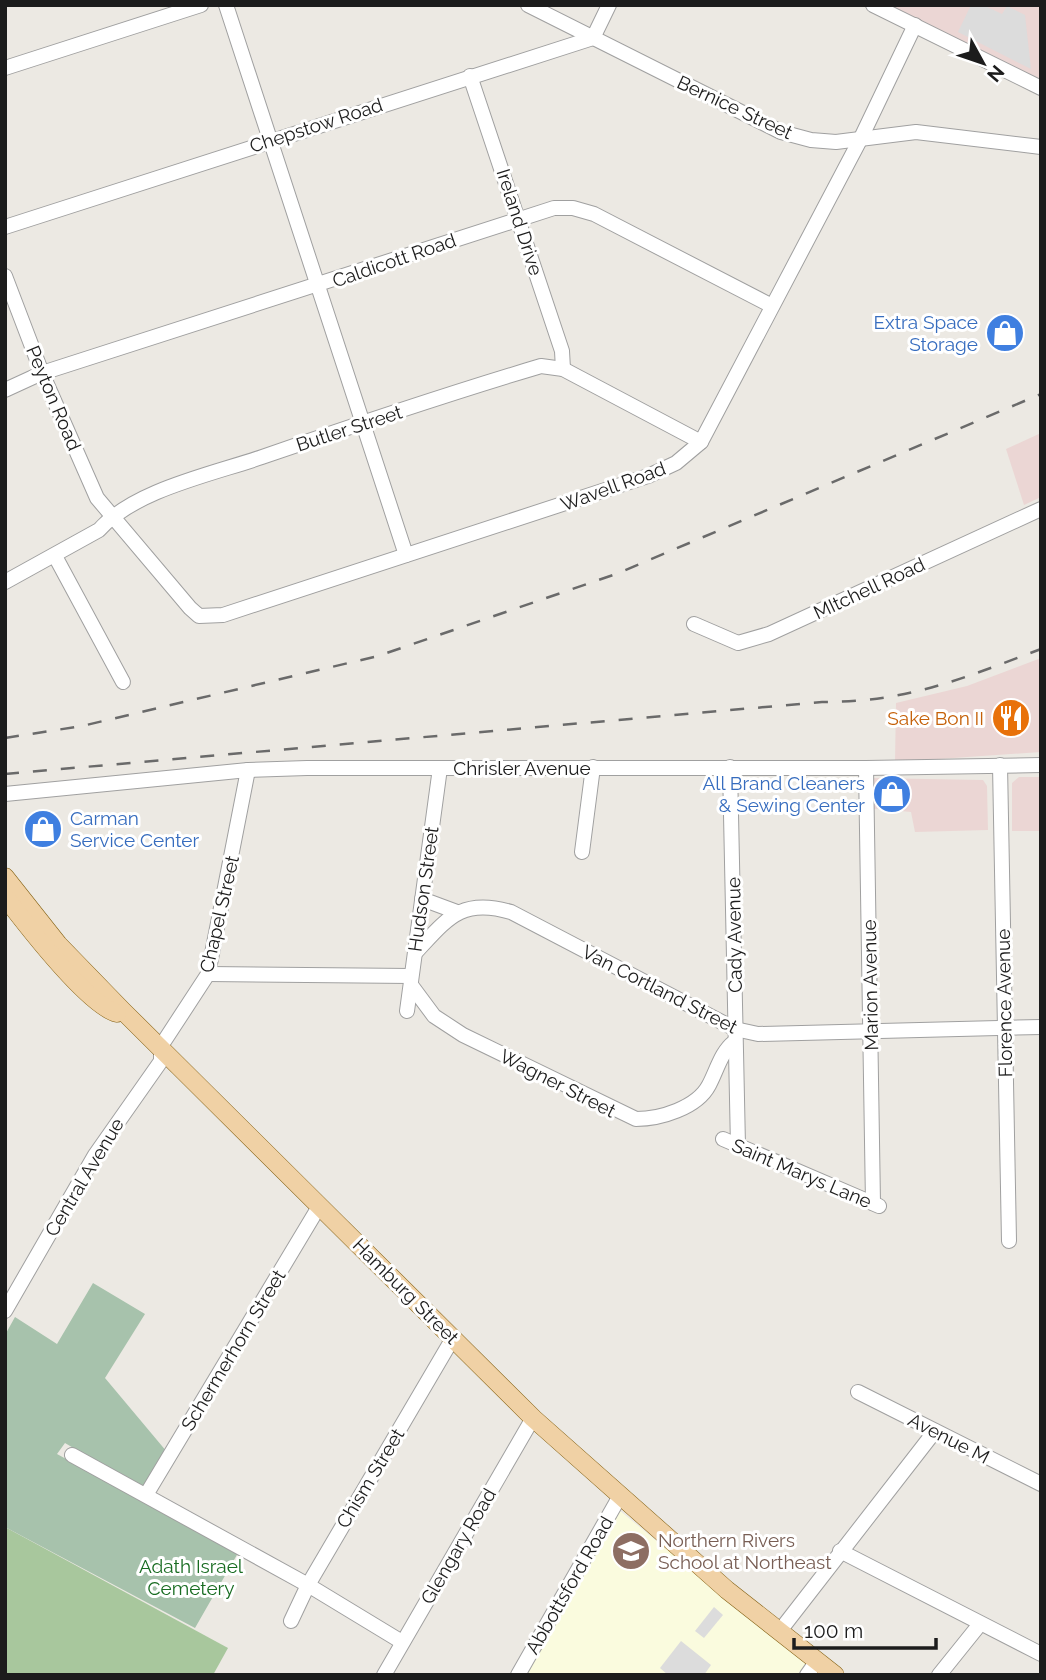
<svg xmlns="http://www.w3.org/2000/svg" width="1046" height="1680" font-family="Raleway,sans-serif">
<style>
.commercial{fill:#ebd6d4}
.education{fill:#fafbde}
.forest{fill:#a8c79d}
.cemetery{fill:#a7c2ac}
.parking{fill:#dcdcdc}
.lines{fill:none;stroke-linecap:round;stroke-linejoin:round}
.minor-casing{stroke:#a0a0a0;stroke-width:16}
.major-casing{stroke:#836012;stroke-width:19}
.minor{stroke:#fff;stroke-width:14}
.major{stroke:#f0d1a5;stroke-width:18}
.rail{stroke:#6a6a6a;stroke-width:2.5;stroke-dasharray:14 14;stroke-linecap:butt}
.labels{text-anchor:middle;stroke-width:6;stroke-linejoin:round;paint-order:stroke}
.street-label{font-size:19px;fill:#1c1c1c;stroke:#fff}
.shop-label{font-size:19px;fill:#366cbe;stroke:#fff;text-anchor:end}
.food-label{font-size:19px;fill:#c56008;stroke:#fff;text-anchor:end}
.education-label{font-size:19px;fill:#785e54;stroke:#fff;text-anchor:start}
.park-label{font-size:19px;fill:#186c21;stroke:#fff}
</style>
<rect width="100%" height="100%" fill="#ece9e3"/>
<g class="commercial">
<path d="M889,5H1041V81Z"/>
<path d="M1041,433V497L1024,505L1006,449Z"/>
<path d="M1041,658V752L895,762L896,703L967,686Z"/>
<path d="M1019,777H1041V831H1012V783Z"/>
<path d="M870,778L983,780L987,786L988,830L915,832L911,812L901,811V808L871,809Z"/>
</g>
<path class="education" d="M619,1510L806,1664L797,1675H524Z"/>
<path class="forest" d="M5,1527L228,1648L213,1675H5Z"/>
<path class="cemetery" d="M93,1283L145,1314L105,1378L167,1452L144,1490L65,1443L57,1454L238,1553L195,1628L5,1527V1335L15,1317L57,1344Z"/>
<g class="parking">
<path d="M971,5H983L1002,14L1007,6L1025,15L1031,69L958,32Z"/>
<path d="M714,1607L723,1615L704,1638L695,1631Z"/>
<path d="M681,1641L711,1665L704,1675H668L660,1668Z"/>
</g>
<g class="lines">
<defs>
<g id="minor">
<path d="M226,5L406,555"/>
<path d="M528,5L781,132L811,140L836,142L916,132L1041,147"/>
<path d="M873,5L1041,88"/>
<path d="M5,68L201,5"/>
<path d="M470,76L562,351L563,369"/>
<path d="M5,227L593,38L609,5"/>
<path d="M5,276L42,373L97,498L190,608L199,616L223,615L648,476L676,463L701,442L860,140L915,25"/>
<path d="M5,390L42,373L554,208H573L594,214L772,306"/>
<path d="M55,556L123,682"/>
<path d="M5,582L99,530C134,490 213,474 262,457C355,425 447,394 541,366L563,369L701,442"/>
<path d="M694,624L738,643L769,634L1041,509"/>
<path d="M1000,765L1009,1241"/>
<path d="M730,767L738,1146"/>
<path d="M866,768L873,1203"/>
<path d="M5,794L248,770L307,768H866L1041,765"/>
<path d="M582,852L593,767"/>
<path d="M422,899L457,912"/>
<path d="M415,953C447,919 461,897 511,912L735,1029L758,1034L1041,1027"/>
<path d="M208,974L411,976"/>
<path d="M411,985L434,1016L463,1035L636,1119C660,1119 697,1108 709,1085C717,1070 721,1052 734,1042"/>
<path d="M407,1011L440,768"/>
<path d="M723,1139L879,1206"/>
<path d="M5,1311L95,1155L161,1061V1046L208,974L248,770"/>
<path d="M858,1392L1041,1484"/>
<path d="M72,1455L308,1585L402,1642"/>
<path d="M146,1495L320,1205"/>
<path d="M840,1551L1041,1654"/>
<path d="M291,1621L308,1585L453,1338"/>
<path d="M779,1632L935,1431"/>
<path d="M384,1675L533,1418"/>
<path d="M518,1675L620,1496"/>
<path d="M807,1675L817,1661"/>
<path d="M939,1675L980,1624"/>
</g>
<g id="major">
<path d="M5,877L58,944L123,1011L533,1418L727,1590L835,1675"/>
<path d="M5,897C24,922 89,1007 117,1013"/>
</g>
</defs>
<use href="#minor" class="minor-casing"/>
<use href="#major" class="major-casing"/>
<use href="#minor" class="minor"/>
<use href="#major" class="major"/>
<g class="rail">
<path d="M5,738L82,726L378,656L616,574L1041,394"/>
<path d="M5,774L822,702C909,702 961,679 1041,649"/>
</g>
</g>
<defs>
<symbol id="shop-disc" viewBox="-11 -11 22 22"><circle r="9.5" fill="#3f7fe0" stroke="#fff"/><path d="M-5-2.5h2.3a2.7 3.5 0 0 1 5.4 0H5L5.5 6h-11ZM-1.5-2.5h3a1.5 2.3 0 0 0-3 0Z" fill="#fff"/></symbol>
<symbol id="restaurant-disc" viewBox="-11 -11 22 22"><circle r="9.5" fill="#e8710a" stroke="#fff"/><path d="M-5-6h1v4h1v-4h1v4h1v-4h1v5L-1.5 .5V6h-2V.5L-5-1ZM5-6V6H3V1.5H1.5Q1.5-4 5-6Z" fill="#fff"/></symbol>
<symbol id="school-disc" viewBox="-11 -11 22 22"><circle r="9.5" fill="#8d6e63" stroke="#fff"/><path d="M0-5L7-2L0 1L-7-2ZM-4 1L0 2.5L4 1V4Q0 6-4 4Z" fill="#fff"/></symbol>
</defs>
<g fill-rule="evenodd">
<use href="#shop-disc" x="983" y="311" width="44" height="44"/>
<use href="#restaurant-disc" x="989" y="696" width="44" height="44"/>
<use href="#shop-disc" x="870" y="772" width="44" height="44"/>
<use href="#shop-disc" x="21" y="807" width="44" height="44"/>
<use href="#school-disc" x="609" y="1529" width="44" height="44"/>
</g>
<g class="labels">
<g class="street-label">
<text transform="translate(735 107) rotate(25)" y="7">Bernice Street</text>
<text transform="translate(316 125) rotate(-18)" y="7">Chepstow Road</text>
<text transform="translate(520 222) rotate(72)" y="7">Ireland Drive</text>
<text transform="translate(394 260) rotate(-19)" y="7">Caldicott Road</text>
<text transform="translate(54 398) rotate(67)" y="7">Peyton Road</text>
<text transform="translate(349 428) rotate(-18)" y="7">Butler Street</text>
<text transform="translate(613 486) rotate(-20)" y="7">Wavell Road</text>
<text transform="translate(869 588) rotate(-25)" y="7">MItchell Road</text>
<text x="522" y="775">Chrisler Avenue</text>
<text transform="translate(423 889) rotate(-82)" y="7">Hudson Street</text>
<text transform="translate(219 914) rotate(-77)" y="7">Chapel Street</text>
<text transform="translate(734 935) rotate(-91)" y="7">Cady Avenue</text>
<text transform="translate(870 985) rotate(-91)" y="7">Marion Avenue</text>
<text transform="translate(660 989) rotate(27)" y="7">Van Cortland Street</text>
<text transform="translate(1004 1003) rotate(-91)" y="7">Florence Avenue</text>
<text transform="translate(558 1083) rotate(27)" y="7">Wagner Street</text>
<text transform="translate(802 1173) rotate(23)" y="7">Saint Marys Lane</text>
<text transform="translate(84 1177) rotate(-59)" y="7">Central Avenue</text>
<text transform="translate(406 1291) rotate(45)" y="7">Hamburg Street</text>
<text transform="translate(233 1350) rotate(-59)" y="7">Schermerhorn Street</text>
<text transform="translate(949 1438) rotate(27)" y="7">Avenue M</text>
<text transform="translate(370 1478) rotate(-59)" y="7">Chism Street</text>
<text transform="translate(458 1546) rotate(-60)" y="7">Glengary Road</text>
<text transform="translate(569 1585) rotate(-60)" y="7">Abbottsford Road</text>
</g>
<g class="shop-label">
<text x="978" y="329">Extra Space<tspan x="978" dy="22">Storage</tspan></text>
<text x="865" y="790">All Brand Cleaners<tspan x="865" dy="22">&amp; Sewing Center</tspan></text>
<text x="70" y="825" text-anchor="start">Carman<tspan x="70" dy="22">Service Center</tspan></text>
</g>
<g class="food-label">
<text x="984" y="725">Sake Bon II</text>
</g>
<g class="education-label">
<text x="658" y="1547">Northern Rivers<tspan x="658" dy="22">School at Northeast</tspan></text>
</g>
<g class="park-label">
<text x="191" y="1573">Adath Israel<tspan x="191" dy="22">Cemetery</tspan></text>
</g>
</g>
<rect width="1046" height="1680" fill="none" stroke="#1c1c1c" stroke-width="14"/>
<g transform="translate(983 63) rotate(130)" stroke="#ffffff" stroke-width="5" paint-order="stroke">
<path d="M0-5L12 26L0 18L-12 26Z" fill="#1c1c1c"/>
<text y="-10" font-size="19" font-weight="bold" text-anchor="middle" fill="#1c1c1c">N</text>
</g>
<path d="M794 1638v10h142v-10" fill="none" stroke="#1c1c1c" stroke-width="3.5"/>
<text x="804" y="1638" font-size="21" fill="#1c1c1c" stroke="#ffffff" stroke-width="5" paint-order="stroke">100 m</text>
</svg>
